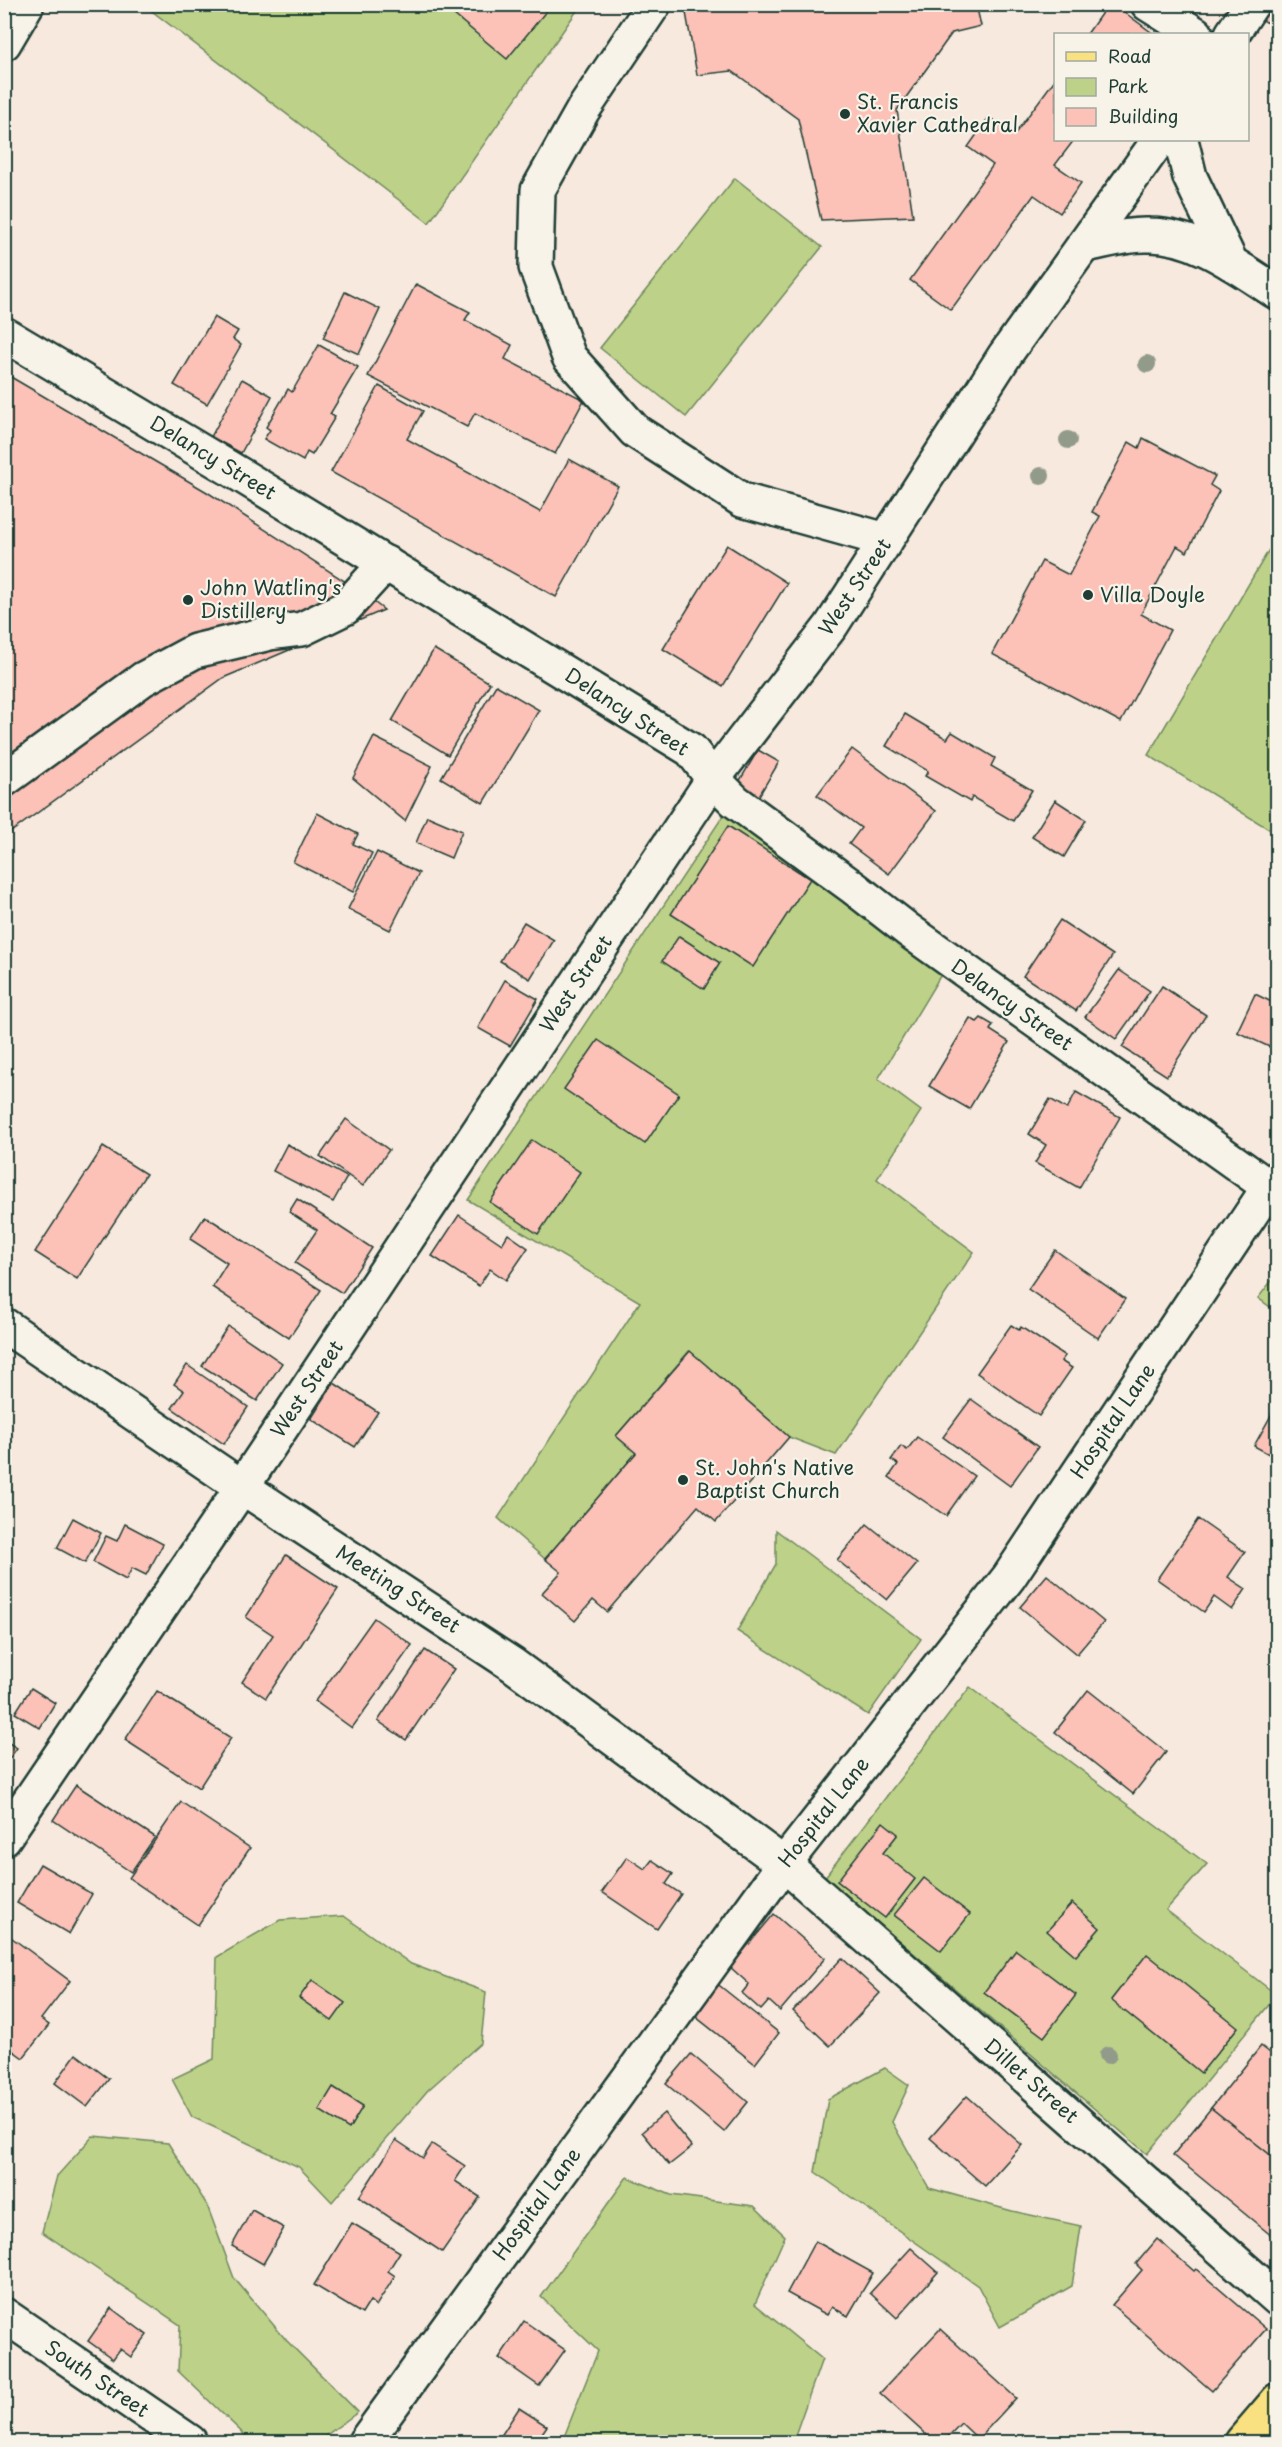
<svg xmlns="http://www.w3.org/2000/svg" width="1282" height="2447" font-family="'Playpen Sans',sans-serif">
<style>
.green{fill:#bdd288;stroke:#6e885e;stroke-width:1.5}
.building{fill:#fcc1b7;stroke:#1f3d34;stroke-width:1.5}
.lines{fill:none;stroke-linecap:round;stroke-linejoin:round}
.minor-casing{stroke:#1f3d34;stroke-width:38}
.major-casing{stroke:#1f3d34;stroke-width:38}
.minor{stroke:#f7f3e8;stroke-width:33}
.major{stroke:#f9e181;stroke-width:33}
.tree{fill:#929b8a}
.poi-dot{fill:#1f3d34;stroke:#f7f3e8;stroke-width:2}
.labels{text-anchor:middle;stroke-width:4.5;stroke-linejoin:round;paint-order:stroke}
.poi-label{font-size:20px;fill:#1f3d34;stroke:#f7f3e8;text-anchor:start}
.street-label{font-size:20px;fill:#1f3d34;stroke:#f7f3e8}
</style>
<rect width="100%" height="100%" fill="#f8e9de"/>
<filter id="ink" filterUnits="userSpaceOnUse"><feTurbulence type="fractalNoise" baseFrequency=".0167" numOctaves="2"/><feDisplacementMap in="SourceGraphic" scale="12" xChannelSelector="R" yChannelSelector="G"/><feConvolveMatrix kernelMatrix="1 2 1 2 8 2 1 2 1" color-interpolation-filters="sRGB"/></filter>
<g filter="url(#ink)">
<g class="green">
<path d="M144,5H581L429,223Z"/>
<path d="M735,178L822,247L686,417L600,348Z"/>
<path d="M1277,536L1278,834H1277L1148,755Z"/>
<path d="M727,810L945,968L878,1079L921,1111L877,1179L974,1252L836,1455L789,1437L689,1351L616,1436L636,1453L545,1559L498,1518L640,1302L468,1200Z"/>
<path d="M1277,1274V1312L1258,1298Z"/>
<path d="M776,1530L921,1639L868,1715L737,1631L776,1564Z"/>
<path d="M970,1687L1207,1864L1166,1910L1277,1995L1147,2154L825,1877Z"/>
<path d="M344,1916L411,1964L486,1992L481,2043L428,2090L332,2202L299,2167L192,2117L172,2079L214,2059L217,1957L280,1920Z"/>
<path d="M885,2068L909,2085L892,2122L929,2188L1012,2211L1081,2226L1072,2286L1000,2327L978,2286L815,2172L828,2099Z"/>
<path d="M93,2136L168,2143L207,2205L234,2278L287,2341L358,2412L317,2442H252L178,2371L180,2325L42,2232L57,2176Z"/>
<path d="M627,2177L671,2195L754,2206L785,2236L755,2304L822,2359L794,2438L797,2442H562L598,2351L541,2297Z"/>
</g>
<g class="building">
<path d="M441,4H552L507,59Z"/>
<path d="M691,4H976L981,26L952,33L897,110L913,216L821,220L798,119L732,71L697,75L685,7Z"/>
<path d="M1108,4H1113L1151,32L1150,34H1087Z"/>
<path d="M1273,4H1278V30L1263,20Z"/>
<path d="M1056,78V140H1074L1055,165L1081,183L1060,213L1034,195L951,310L910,280L993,165L968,147L989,117L1014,135Z"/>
<path d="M416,284L470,312L465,320L512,345L505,359L584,400L555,454L475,413L467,427L368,376Z"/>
<path d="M345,292L380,309L359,354L323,338Z"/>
<path d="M214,317L238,331L233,339L241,345L207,404L174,385Z"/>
<path d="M319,345L358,367L330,414L335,417L312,455L307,452L303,461L264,439L270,430L266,427L288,389L292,392Z"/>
<path d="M4,373L207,492L360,591L384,610L223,678L4,837Z"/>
<path d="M242,379L272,396L241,453L211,437Z"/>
<path d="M379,386L423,411L407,439L540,512L569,459L618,486L556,597L331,472Z"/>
<path d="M1143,438L1215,476L1210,485L1219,491L1187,552L1177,546L1141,614L1170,630L1121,722L992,654L1042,561L1069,575L1100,516L1092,512L1129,442L1139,448Z"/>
<path d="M727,545L787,583L723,686L663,649Z"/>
<path d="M434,649L490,683L448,755L392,721Z"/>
<path d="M496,685L539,710L483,803L441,778Z"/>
<path d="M905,714L947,739L952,732L995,758L991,766L1032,790L1013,821L972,797L970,802L925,776L928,771L886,746Z"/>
<path d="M374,737L432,766L405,821L353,778Z"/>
<path d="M852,749L936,811L889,874L849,844L861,828L817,795Z"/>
<path d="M758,750L779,762L754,804L733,792Z"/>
<path d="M1055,800L1086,820L1064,857L1032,837Z"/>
<path d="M317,813L358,834L353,844L372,853L353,892L293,862Z"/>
<path d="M427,816L462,831L451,858L416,843Z"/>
<path d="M728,826L810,879L753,967L671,914Z"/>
<path d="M377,852L419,873L390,930L348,909Z"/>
<path d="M1060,920L1113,955L1076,1011L1023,976Z"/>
<path d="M524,922L554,940L530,979L500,961Z"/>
<path d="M679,936L720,963L704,989L662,961Z"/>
<path d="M1119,970L1150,991L1116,1039L1085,1017Z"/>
<path d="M505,980L538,999L510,1046L478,1028Z"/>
<path d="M1162,986L1206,1015L1167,1076L1122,1047Z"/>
<path d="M1255,994L1278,1005V1051L1237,1032Z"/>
<path d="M970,1018L977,1022L981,1018L993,1025L990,1030L1009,1042L969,1109L929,1086Z"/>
<path d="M598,1040L679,1094L645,1144L564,1089Z"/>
<path d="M1076,1092L1120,1117L1079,1188L1035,1163L1046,1145L1029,1134L1050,1099L1067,1109Z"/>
<path d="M346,1119L389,1150L363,1186L320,1156Z"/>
<path d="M532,1140L580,1172L538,1234L490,1202Z"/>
<path d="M287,1144L347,1177L333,1202L273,1171Z"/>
<path d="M103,1147L146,1174L77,1279L35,1252Z"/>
<path d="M297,1199L372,1248L342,1293L295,1263L317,1230L289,1212Z"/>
<path d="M459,1215L502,1244L508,1234L528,1248L506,1280L490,1269L479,1286L432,1256Z"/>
<path d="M205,1216L321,1290L289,1338L212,1287L227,1263L190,1239Z"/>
<path d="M1055,1250L1125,1299L1098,1338L1028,1289Z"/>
<path d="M1011,1325L1019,1330L1021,1327L1065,1356L1061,1361L1072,1368L1039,1416L977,1373Z"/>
<path d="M228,1326L282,1363L257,1401L202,1366Z"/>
<path d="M690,1351L789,1437L716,1522L698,1506L607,1612L593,1600L575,1621L542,1593L561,1572L545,1559L636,1453L616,1436Z"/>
<path d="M187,1365L248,1407L224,1444L172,1408L184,1391L174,1384Z"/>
<path d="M334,1383L378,1412L355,1447L311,1419Z"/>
<path d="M971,1399L1038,1447L1010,1486L943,1437Z"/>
<path d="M1278,1403V1459L1254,1446Z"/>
<path d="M917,1437L974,1476L946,1516L889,1477L898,1464L891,1460L901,1446L907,1450Z"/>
<path d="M73,1518L101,1533L85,1563L57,1548Z"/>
<path d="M1198,1519L1245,1552L1228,1577L1246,1589L1232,1610L1214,1597L1204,1612L1157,1579Z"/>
<path d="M125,1524L163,1544L146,1575L132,1568L126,1580L93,1562L106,1536L117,1541Z"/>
<path d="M867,1524L917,1564L887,1600L837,1560Z"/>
<path d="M286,1555L338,1589L266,1698L242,1682L273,1635L246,1617Z"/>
<path d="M1047,1575L1104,1622L1077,1654L1020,1607Z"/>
<path d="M374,1618L412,1645L352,1728L315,1701Z"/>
<path d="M425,1650L454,1669L406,1740L378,1721Z"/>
<path d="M31,1688L55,1703L40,1728L15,1713Z"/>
<path d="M1088,1690L1166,1752L1133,1794L1055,1732Z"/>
<path d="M157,1691L231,1738L199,1788L125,1740Z"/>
<path d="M4,1740L17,1748L4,1766Z"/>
<path d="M76,1785L155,1837L131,1872L53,1820Z"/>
<path d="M181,1802L250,1848L198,1925L129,1878Z"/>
<path d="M883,1822L898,1834L883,1853L915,1879L885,1918L837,1881Z"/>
<path d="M627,1857L645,1869L652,1860L673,1874L666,1884L681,1894L657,1929L602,1892Z"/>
<path d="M40,1864L92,1894L69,1934L17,1903Z"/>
<path d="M924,1878L970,1914L941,1951L894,1915Z"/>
<path d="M1072,1903L1100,1928L1076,1956L1047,1931Z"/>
<path d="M774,1914L825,1958L780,2011L769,2001L761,2010L742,1993L749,1984L730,1967Z"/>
<path d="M4,1932L70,1981L41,2019L49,2025L23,2058L4,2044Z"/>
<path d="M1016,1950L1076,1995L1044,2037L984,1992Z"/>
<path d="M1147,1954L1238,2027L1201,2073L1111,2000Z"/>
<path d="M842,1958L880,1993L830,2046L793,2011Z"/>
<path d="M312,1980L345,2003L332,2021L299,1998Z"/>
<path d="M715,1982L779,2033L755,2064L691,2013Z"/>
<path d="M1261,2046L1278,2059V2161L1211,2108Z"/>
<path d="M76,2054L109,2079L87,2107L55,2083Z"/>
<path d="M691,2054L748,2102L724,2132L666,2084Z"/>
<path d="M333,2087L363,2106L349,2129L319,2110Z"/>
<path d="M967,2096L1022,2145L985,2186L930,2138Z"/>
<path d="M1211,2108L1278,2161V2241L1173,2155Z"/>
<path d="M664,2113L692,2147L669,2165L642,2132Z"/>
<path d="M396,2140L423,2158L432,2144L465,2166L455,2181L480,2197L442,2252L359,2197Z"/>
<path d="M252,2210L284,2228L263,2264L232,2246Z"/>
<path d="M352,2223L400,2252L388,2271L395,2276L376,2306L370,2301L362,2314L314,2285Z"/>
<path d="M1157,2239L1194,2271L1196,2269L1266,2329L1212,2391L1112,2305L1142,2270L1136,2264Z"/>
<path d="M815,2241L873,2273L848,2316L832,2307L827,2315L787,2293Z"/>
<path d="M911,2248L938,2272L897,2318L870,2293Z"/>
<path d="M111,2308L147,2335L131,2357L120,2349L113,2359L88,2341Z"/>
<path d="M524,2321L565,2350L539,2386L499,2358Z"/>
<path d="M940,2329L1016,2398L978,2439L961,2423L943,2442H934L880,2393Z"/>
<path d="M519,2408L547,2426L536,2442H497Z"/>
</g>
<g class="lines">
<defs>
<g id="minor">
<path d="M654,4L583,110L538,190L536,267L569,357L635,431L742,500L886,540"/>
<path d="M1148,4L1196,34"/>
<path d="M1232,34L1252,4"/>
<path d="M4,43L27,4"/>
<path d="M1181,140L1190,177L1231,263"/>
<path d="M1085,245C1106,241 1127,234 1149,235C1197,235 1238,268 1278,293"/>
<path d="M4,334L239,474L691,750L713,779L735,801L854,888L908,930L1269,1187"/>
<path d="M4,780L143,679L195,651L270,633L302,629L345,608L386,563"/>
<path d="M4,1325L242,1487L513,1665L784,1864L1278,2299"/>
<path d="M4,1838L242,1487L713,779L831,626L1005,355L1159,140"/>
<path d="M4,2315L190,2442"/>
<path d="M365,2442L784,1864L1009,1577L1269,1187L1278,1178"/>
</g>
<path id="major" d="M1242,2442L1278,2400"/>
</defs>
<use href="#minor" class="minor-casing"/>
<use href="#major" class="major-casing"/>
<use href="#minor" class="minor"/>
<use href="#major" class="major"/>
</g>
<g class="tree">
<circle cx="1147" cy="364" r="9"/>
<circle cx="1068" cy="440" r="9"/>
<circle cx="1041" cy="476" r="9"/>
<circle cx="1108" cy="2055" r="9"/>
</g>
</g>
<g class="poi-dot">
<circle cx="845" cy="114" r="6"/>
<circle cx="1088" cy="595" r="6"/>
<circle cx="188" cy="600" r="6"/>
<circle cx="683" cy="1480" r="6"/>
</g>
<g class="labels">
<g class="poi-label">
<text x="857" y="109">St. Francis<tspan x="857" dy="23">Xavier Cathedral</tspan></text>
<text x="200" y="595">John Watling's<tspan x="200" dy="23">Distillery</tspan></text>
<text x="1100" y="602">Villa Doyle</text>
<text x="695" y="1475">St. John's Native<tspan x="695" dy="23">Baptist Church</tspan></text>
</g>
<g class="street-label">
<text transform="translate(213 458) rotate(31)" y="7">Delancy Street</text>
<text transform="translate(855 587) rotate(-56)" y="7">West Street</text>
<text transform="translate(627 712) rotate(33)" y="7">Delancy Street</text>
<text transform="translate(576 984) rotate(-56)" y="7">West Street</text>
<text transform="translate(1012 1005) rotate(35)" y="7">Delancy Street</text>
<text transform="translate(307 1389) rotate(-56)" y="7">West Street</text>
<text transform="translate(1113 1421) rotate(-56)" y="7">Hospital Lane</text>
<text transform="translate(398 1589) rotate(33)" y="7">Meeting Street</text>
<text transform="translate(824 1812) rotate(-52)" y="7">Hospital Lane</text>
<text transform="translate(1031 2081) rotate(41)" y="7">Dillet Street</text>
<text transform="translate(537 2204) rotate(-54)" y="7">Hospital Lane</text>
<text transform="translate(97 2379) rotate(34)" y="7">South Street</text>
</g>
</g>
<rect width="1282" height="2447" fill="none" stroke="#f7f3e8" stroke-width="24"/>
<rect x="12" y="12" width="1258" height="2423" fill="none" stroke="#1f3d34" stroke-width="2" filter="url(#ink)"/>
<rect x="1054" y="33" width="195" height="108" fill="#f7f3e8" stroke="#a1aaa0" stroke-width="1.5"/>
<rect x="1066" y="52" width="30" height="9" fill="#f9e181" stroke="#a1aaa0" stroke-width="1.5"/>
<text x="1108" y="63" font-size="18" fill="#1f3d34">Road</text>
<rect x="1066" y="78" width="30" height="18" fill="#bdd288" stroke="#a1aaa0" stroke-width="1.5"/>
<text x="1108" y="93" font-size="18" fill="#1f3d34">Park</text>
<rect x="1066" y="108" width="30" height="18" fill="#fcc1b7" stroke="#a1aaa0" stroke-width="1.5"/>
<text x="1108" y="123" font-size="18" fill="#1f3d34">Building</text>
</svg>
